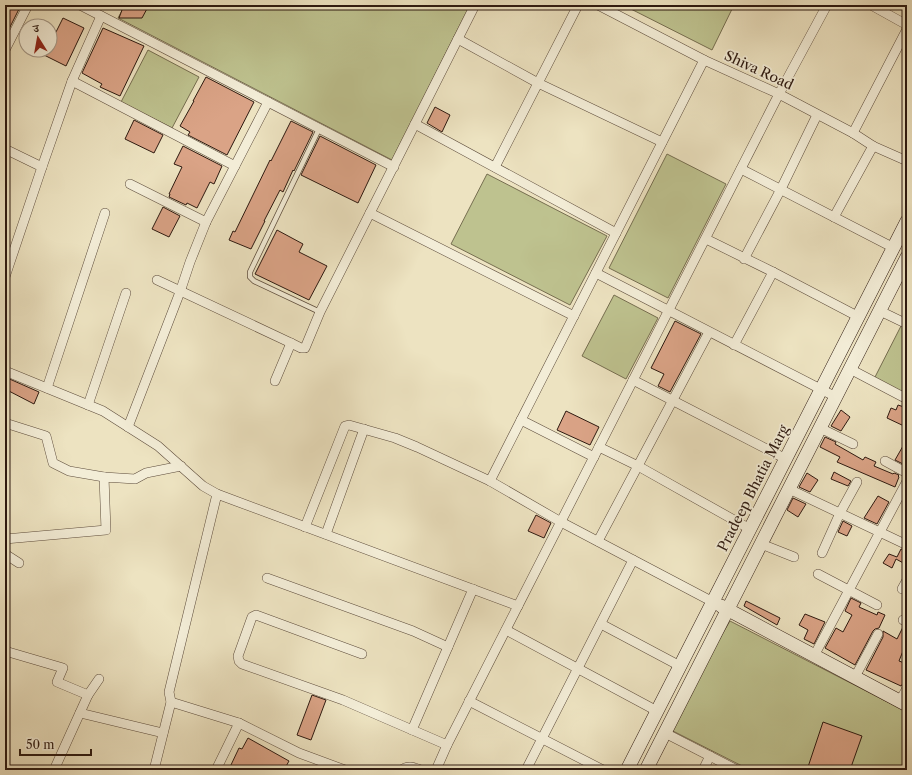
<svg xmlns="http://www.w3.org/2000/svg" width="912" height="775" font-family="'Libre Caslon Text','Noto Serif Devanagari',serif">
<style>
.green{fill:#bec28f;stroke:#766e50}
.building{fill:#daa386;stroke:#2d1910}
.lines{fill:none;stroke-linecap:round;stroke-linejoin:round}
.lane-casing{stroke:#5d4c3c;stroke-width:6}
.street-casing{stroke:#5d4c3c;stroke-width:10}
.secondary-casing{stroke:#2d1910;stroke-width:14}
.lane{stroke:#f3edd7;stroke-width:4.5}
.street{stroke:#f3edd7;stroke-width:9}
.secondary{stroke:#f3edd7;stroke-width:13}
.labels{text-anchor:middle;stroke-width:3.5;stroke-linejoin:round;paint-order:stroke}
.street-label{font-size:14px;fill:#2d1910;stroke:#f3edd7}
</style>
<rect width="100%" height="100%" fill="#ede3c1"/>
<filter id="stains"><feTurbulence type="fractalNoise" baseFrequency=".005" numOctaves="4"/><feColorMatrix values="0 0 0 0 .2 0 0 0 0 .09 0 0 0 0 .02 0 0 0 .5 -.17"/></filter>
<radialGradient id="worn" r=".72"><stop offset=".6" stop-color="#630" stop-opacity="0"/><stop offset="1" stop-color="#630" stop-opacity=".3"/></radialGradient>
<g class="green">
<path d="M125,5H470L392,160L118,18Z"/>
<path d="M623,5H734L712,50Z"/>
<path d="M148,50L199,77L172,128L121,102Z"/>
<path d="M667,154L726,184L668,298L609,268Z"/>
<path d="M487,174L607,236L570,305L451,244Z"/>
<path d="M614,295L658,318L626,379L582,356Z"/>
<path d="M901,326L907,329V396L874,379Z"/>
<path d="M730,621L907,712V770H750L667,728Z"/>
</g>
<g class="building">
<path d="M5,5H21L5,37Z"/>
<path d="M111,5H149L142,18H119L122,10Z"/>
<path d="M63,18L84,28L66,66L44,55L47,50H50V44Z"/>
<path d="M103,28L144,46L120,96L100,87L102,84L82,73Z"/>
<path d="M206,77L254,102L227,155L188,135L190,132L180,126L194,101H193Z"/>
<path d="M435,107L450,115L442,132L427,123Z"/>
<path d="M134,120L163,135L154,153L125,139Z"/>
<path d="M291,121L313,132L294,171L293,170L283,192L280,190L264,221H265L251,249L229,240L233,231L235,232L270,160L271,161Z"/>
<path d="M320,136L376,165L358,203L301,175Z"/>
<path d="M183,146L222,166L214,184L210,182L197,208L187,203L186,205L169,197L170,194H169L182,167L174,164Z"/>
<path d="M163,207L180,216L169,237L152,229Z"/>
<path d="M277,230L303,244L299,252L327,266L309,300L255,274Z"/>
<path d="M675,321L701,334L670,392L658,386L664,374L651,368Z"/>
<path d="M5,377L39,392L34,404L5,389Z"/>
<path d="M898,405L907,408V419L904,426L887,418L891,408L896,410Z"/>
<path d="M841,410L850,417L841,431L831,426Z"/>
<path d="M566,411L599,427L590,445L557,430Z"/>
<path d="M825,437L836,442L835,444L863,460L865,457L876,462L874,466L893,474L894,473L899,475L898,476L899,477L895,487L837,462L840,457L820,447Z"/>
<path d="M907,439V461L905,465L895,460Z"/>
<path d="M834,472L851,481L848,486L831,479Z"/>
<path d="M807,473L818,480L810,492L799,487Z"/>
<path d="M878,496L889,502L877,524L864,518Z"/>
<path d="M793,498L806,504L798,517L787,510Z"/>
<path d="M536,515L551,523L544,538L528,531Z"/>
<path d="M843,521L852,526L847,536L838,532Z"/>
<path d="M901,549L907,551V565L896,559L892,568L883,563L889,554L897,557Z"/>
<path d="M851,598L861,603L859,607L877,615L878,612L885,615L879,628L875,629L873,631L855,665L825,648L836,628L843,632L852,615L845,611Z"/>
<path d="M746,601L780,618L777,625L744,606Z"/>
<path d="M805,614L825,622L814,644L804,639L808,630L799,625Z"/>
<path d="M903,627L907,628V641L899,661L907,664V678L901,686L866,670L883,637V631L897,639Z"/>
<path d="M312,695L326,700L311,740L297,735Z"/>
<path d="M823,722L862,736L850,770H807Z"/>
<path d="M248,738L289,761L284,770H230L231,768L230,767L239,748L242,749Z"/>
</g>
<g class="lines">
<defs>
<path id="lane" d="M319,129L250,272V277L254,281L320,312"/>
<g id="street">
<path d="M80,5L394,167"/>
<path d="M598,5L704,60L779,94L853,133L873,146L907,161"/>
<path d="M871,5L907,25"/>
<path d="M458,39L538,83L662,142"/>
<path d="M5,50L28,5"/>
<path d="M72,81L235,166"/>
<path d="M415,124L616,233"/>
<path d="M853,133L907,29"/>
<path d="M5,149L42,167"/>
<path d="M495,167L578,5"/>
<path d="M741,169L894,248"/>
<path d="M130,184L206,222"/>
<path d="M370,213L574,316"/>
<path d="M834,217L873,146"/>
<path d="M706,239L773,272L859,317"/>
<path d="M744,259L781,189L817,115"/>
<path d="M596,273L836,397"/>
<path d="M5,277L42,167L72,81L101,16"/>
<path d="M157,280L291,343L301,348H305L320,312L475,5"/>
<path d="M880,311L907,324"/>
<path d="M734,345L773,272"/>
<path d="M850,369L907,399"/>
<path d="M5,371L103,411L158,446L203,486L217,494L518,606"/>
<path d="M633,380L786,459"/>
<path d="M275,381L291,343"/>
<path d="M47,388L105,213"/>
<path d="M88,405L126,293"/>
<path d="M521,420L594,457"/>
<path d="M5,423L46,436L53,463L69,471L104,477"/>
<path d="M128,427L180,292L190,262L206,222L268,102"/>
<path d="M820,428L853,444"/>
<path d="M599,447L638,466L750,529"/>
<path d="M885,461L907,473"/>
<path d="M490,481L704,60"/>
<path d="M789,489L907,545"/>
<path d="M305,527L345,426L349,425L395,438L417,447L490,481L561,522L713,602"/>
<path d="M326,534L364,429"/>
<path d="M5,539L106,530L104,477L135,479L146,473L181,466"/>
<path d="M598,541L709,332"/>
<path d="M761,544L794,557"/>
<path d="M822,553L840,513L857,482"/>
<path d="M5,554L19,563"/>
<path d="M818,574L877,605"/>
<path d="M267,578L413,631L448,647"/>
<path d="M902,589L907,580"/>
<path d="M903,620L907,622"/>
<path d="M601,624L680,666"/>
<path d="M506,630L657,711"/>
<path d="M5,651L63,668L57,682L88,695"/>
<path d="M362,654L256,615L252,617L238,656L239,661L242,664L343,700L447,745"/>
<path d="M814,656L907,481"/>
<path d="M855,677L878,634"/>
<path d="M469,701L603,770"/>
<path d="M900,701L907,688"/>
<path d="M171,702L239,723L299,753L345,770"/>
<path d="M80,713L163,733"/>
<path d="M412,730L473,589"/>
<path d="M665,733L737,770"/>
<path d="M54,770L88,695L99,679"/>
<path d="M154,770L171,702L169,692L217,494"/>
<path d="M216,770L239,723"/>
<path d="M401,770C408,765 413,767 421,770"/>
<path d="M436,770L447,745L779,94L827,5"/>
<path d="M526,770L633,560"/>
<path d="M703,770L710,756"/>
</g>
<g id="secondary">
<path d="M721,606L907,705"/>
<path d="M627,770L907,221"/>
<path d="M646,770L907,257"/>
</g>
</defs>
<use href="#lane" class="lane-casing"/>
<use href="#street" class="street-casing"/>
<use href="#secondary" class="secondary-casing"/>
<use href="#lane" class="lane"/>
<use href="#street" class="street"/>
<use href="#secondary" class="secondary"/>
</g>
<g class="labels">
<g class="street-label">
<text transform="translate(759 70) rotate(25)" y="5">Shiva Road</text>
<text transform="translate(753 488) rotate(-63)" y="5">Pradeep Bhatia Marg</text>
</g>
</g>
<rect width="912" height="775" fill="none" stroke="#ede3c1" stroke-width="20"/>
<rect x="6" y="6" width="900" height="763" fill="none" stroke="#2d1910" stroke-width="2"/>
<rect x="10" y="10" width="892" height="755" fill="none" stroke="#2d1910"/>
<g transform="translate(38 38) rotate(349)"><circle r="19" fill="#f3edd7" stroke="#a49887"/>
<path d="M0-3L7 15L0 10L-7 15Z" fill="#8f2418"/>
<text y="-6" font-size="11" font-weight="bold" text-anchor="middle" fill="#2d1910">उ</text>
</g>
<path d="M20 749v6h71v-6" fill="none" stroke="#2d1910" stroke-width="2"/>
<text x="26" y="749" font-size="12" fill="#2d1910" stroke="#f3edd7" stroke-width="3" paint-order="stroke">50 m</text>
<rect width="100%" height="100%" filter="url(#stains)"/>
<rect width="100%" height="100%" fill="url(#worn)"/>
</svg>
